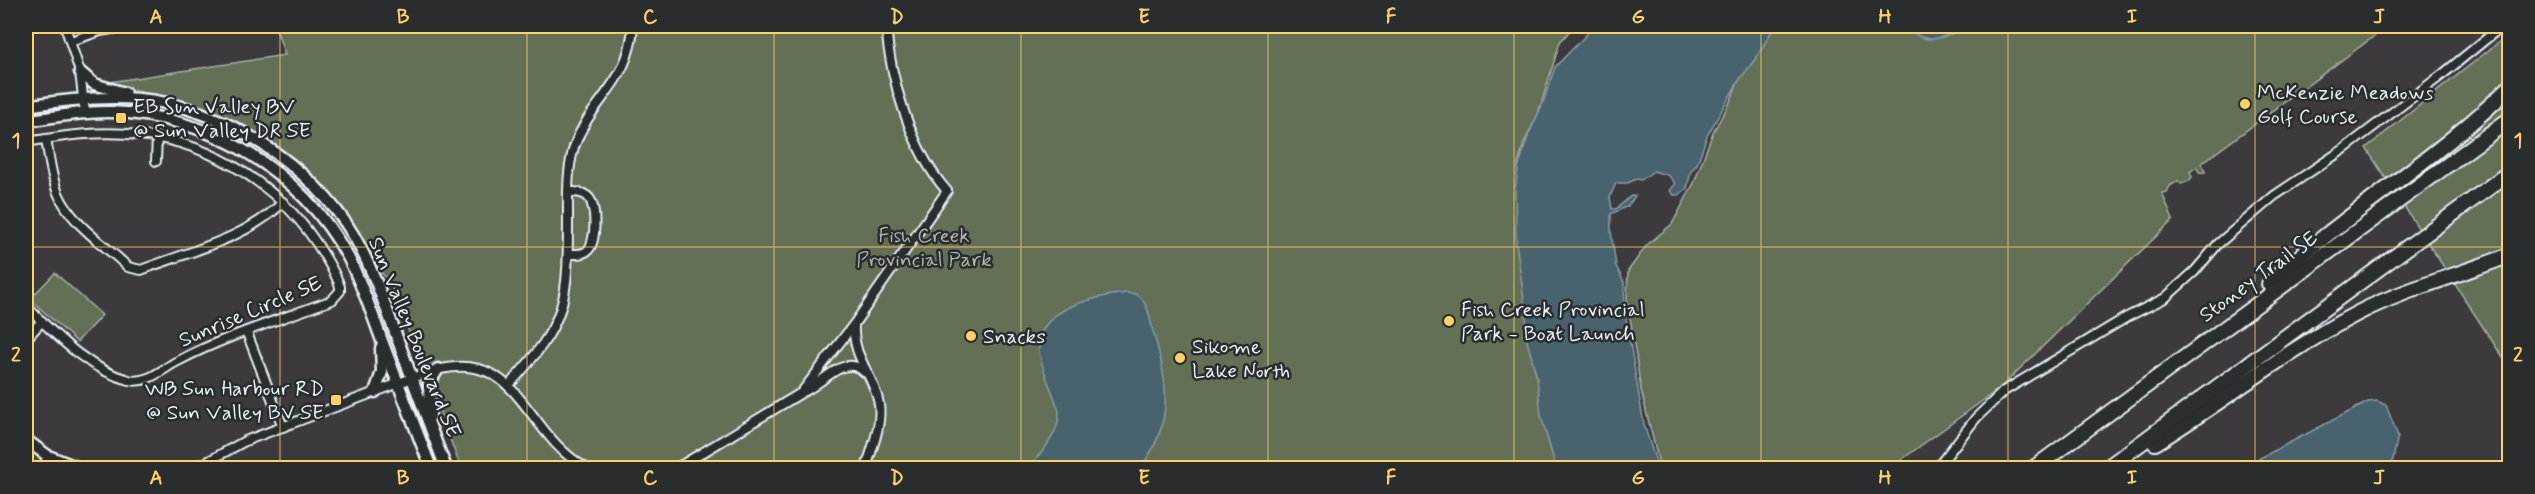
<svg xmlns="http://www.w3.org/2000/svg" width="2535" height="494" font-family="Mynerve,sans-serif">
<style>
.built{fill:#4d464b}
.green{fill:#636f56;stroke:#a6b0a7;stroke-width:1.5}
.water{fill:#49646e;stroke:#899ca5;stroke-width:1.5}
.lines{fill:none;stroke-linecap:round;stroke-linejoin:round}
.street-casing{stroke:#e8f1f8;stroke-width:12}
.secondary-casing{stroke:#e8f1f8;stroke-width:15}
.highway-casing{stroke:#e8f1f8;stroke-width:18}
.street{stroke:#2a2d2e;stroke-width:8}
.secondary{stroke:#2a2d2e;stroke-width:10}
.highway{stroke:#2a2d2e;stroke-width:14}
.grid{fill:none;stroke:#ffd166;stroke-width:1.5;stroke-opacity:0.55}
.poi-dot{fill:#ffd166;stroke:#2a2d2e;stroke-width:2}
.labels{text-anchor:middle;stroke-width:5;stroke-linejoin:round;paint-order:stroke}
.poi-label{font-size:21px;fill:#e8f1f8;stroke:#2a2d2e;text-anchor:start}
.park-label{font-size:21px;fill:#acb6af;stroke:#2a2d2e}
.street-label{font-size:21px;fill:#e8f1f8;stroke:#2a2d2e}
.neatline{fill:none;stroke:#ffd166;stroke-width:2}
.grid-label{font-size:20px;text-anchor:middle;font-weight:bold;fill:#ffd166}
</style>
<rect width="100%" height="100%" fill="#3d3a3d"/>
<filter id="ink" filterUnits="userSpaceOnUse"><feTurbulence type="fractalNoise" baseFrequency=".0167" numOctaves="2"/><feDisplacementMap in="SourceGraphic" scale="12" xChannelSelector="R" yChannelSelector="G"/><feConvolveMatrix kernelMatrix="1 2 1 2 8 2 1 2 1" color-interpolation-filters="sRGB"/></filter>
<g filter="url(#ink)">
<path class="built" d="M26,440L48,456L43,468H26Z"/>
<g class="green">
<path d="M275,26H1574L1560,42L1538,114L1524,143L1518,165L1516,200L1560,468H461L389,280C374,268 369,250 360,234C353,222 344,211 336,200C272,122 197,104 103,83L285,55Z"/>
<path d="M1765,26H2388L2202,163L2205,172L2200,173L2196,167L2190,172L2192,177L2189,181L2181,184L2178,181L2170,186L2167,192L2162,193L2173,220L2000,388L1890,468H1660L1641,390L1627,297L1628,271L1647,245L1672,224L1694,183L1713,132L1729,104L1754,44Z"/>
<path d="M2509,34V367L2366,148Z"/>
<path d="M55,273L102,315L77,342L30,299Z"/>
</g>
<g class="water">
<path d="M1591,26H1775L1756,58L1738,82L1707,136L1697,164L1691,171L1687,188L1679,195H1674L1670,191L1675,184C1667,171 1666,176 1654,171L1641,180L1636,179L1628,183H1616L1610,197L1612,209H1616L1631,196H1635L1628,206L1611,214V231L1616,266L1624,282L1625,313L1644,425L1658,468H1556L1541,416L1537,378L1527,341L1526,314L1516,242L1515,191L1518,168L1528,136L1543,103L1555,67L1587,34Z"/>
<path d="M1908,26H1970C1949,35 1924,50 1908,26Z"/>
<path d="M1126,293L1136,294C1149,303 1149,316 1153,331C1168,380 1175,424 1140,468H1023C1040,459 1060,432 1059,412C1054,393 1040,368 1039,349C1037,307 1095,297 1126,293Z"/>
<path d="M2377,401L2386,405L2398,436L2391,468H2252L2258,459L2368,402Z"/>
</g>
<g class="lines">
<defs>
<g id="street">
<path d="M65,26L80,72L85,113"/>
<path d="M71,41L100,31L130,26"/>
<path d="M46,139C49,157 51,176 58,193C71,224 105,245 128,267L141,270C188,252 248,238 283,202"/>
<path d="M26,142C63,136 100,130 139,135C215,143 285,189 324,255C330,265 337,276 340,287V291L332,300C282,319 225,336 178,361C162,369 148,384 129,380C88,370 55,334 26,306"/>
<path d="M156,161L157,137"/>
<path d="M568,192C574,192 581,191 587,196C597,203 597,243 587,251C582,255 575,254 568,254"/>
<path d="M854,325C852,358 874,375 879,404C882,425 872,448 866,468"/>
<path d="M247,333L283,427"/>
<path d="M26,339L42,321"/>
<path d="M508,386C568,321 568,302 568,216C568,193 567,170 574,147C591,98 629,85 633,26"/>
<path d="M805,391C823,383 845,353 864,372"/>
<path d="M43,468L48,456"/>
<path d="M196,468L245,441L423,374C520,340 520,431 586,468"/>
<path d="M677,468L801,393L854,324L947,191C911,151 890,78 886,26"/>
<path d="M1937,468L1976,418L2004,391L2127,317L2165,298L2195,271L2218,244L2274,196L2344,149L2443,74L2502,26"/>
</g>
<g id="secondary">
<path d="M80,72L94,84L125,93"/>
<path d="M26,106C63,100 100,96 139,99C220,105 313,166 354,236C375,273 388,314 403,354C417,392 431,430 446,468"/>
<path d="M26,121C54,117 83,111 111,112C209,115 301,171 348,257C362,284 372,313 382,341C398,384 415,426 431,468"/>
<path d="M375,392L382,372L381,348"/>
<path d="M430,417L429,384L438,369"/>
<path d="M26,440L48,456L79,468"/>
</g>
<g id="highway">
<path d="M2269,284C2345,213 2436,160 2510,87"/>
<path d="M2155,443C2224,401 2288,349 2360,312C2408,288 2460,275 2510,255"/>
<path d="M2034,468L2510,119"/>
<path d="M2107,468L2510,172"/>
</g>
</defs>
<use href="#street" class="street-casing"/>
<use href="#secondary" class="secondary-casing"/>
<use href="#highway" class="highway-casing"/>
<use href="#street" class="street"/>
<use href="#secondary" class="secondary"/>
<use href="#highway" class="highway"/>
</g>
</g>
<path class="grid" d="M280,26V468M527,26V468M774,26V468M1021,26V468M1268,26V468M1514,26V468M1761,26V468M2008,26V468M2255,26V468M26,247H2510"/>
<g class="poi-dot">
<circle cx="2245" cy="104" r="6"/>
<rect x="115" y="112" width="12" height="12" rx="3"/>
<circle cx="1449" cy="321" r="6"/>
<circle cx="971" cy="336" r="6"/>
<circle cx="1180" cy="358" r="6"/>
<rect x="330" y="394" width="12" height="12" rx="3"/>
</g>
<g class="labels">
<g class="poi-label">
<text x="2257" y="99">McKenzie Meadows<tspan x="2257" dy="24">Golf Course</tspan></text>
<text x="133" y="113">EB Sun Valley BV<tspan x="133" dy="24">@ Sun Valley DR SE</tspan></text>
<text x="1461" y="316">Fish Creek Provincial<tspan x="1461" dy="24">Park - Boat Launch</tspan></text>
<text x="983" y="343">Snacks</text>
<text x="1192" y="353">Sikome<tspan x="1192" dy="24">Lake North</tspan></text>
<text x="324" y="395" text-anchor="end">WB Sun Harbour RD<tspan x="324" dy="24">@ Sun Valley BV SE</tspan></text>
</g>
<g class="park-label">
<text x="924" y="242">Fish Creek<tspan x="924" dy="24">Provincial Park</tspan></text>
</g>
<g class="street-label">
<text transform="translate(2258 276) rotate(-36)" y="7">Stoney Trail SE</text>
<text transform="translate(250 311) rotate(-23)" y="7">Sunrise Circle SE</text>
<text transform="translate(415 337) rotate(68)" y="7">Sun Valley Boulevard SE</text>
</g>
</g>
<rect width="2535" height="494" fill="none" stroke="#2a2d2e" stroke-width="66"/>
<rect x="33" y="33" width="2469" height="428" class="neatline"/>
<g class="grid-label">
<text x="156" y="23">A</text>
<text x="403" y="23">B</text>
<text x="650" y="23">C</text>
<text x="897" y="23">D</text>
<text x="1144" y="23">E</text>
<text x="1391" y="23">F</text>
<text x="1638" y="23">G</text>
<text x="1885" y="23">H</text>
<text x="2132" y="23">I</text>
<text x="2379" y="23">J</text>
<text x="16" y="147">1</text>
<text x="2518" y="147">1</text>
<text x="16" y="361">2</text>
<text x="2518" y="361">2</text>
<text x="156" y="484">A</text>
<text x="403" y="484">B</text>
<text x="650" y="484">C</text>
<text x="897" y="484">D</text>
<text x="1144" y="484">E</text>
<text x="1391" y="484">F</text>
<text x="1638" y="484">G</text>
<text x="1885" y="484">H</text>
<text x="2132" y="484">I</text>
<text x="2379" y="484">J</text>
</g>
</svg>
